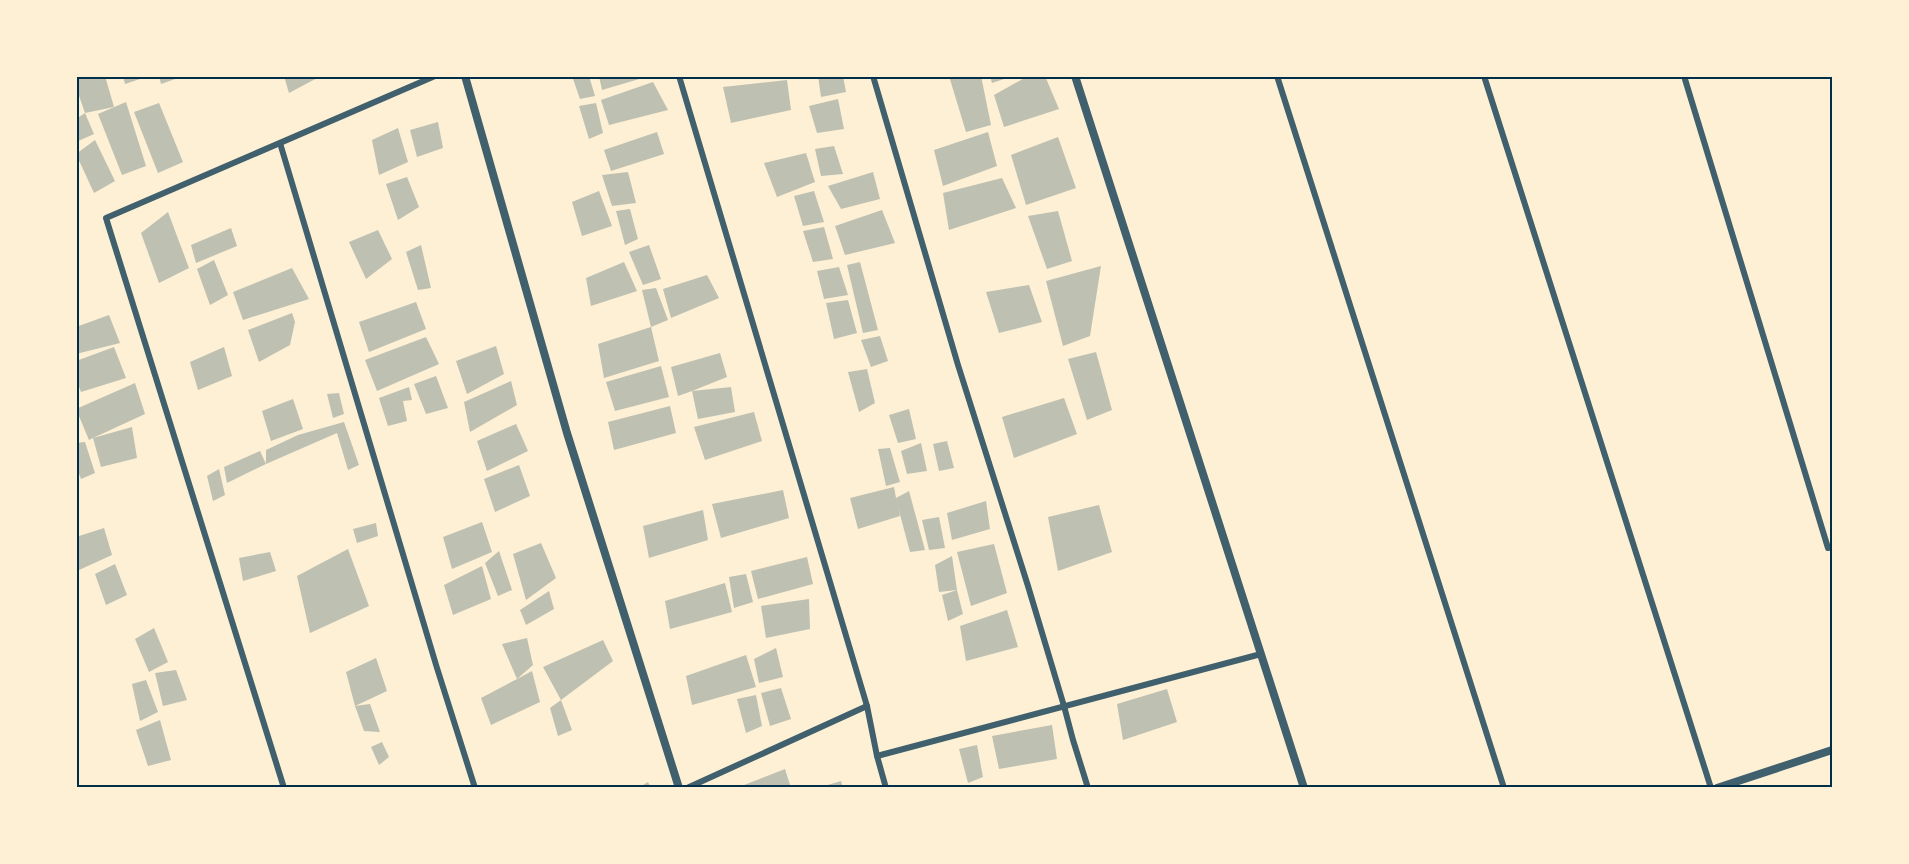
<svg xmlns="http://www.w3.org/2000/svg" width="1909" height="864" font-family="'PT Sans',sans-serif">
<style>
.building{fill:#bec0b2}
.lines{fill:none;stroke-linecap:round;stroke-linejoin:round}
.minor{stroke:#3f606c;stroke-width:6}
.tertiary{stroke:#3f606c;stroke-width:8}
.neatline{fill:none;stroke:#003049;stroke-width:2}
</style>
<rect width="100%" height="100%" fill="#fdf0d5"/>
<g class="building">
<path d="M85,76H105L114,107L85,113L76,87V80Z"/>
<path d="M123,76H146V77L125,84Z"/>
<path d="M159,76H181V77L161,84Z"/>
<path d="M284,76H321L289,93Z"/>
<path d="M572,76H589L595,96L580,99Z"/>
<path d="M599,76H646V77L602,90Z"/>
<path d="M818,76H843L846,92L821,97Z"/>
<path d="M949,76H981L991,125L966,132Z"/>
<path d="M990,76H1010V77L992,83Z"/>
<path d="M1028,76H1045L1059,109L1004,127L994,95Z"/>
<path d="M787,80L791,110L731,123L723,87Z"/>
<path d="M653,82L668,110L609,125L601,100Z"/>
<path d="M838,99L844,129L817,133L809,106Z"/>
<path d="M126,102L146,166L122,175L98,114Z"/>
<path d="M159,103L183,162L158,173L134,112Z"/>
<path d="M596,103L603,133L589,139L579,106Z"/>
<path d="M85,113L94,134L76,142V119Z"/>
<path d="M438,122L443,148L417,157L410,130Z"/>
<path d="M398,128L408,162L379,175L372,140Z"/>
<path d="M657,132L664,154L611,171L604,150Z"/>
<path d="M988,132L997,166L943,186L934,150Z"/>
<path d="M1058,137L1076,188L1026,205L1011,155Z"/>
<path d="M95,140L115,181L94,193L76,154Z"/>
<path d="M834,146L843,174L821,176L815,149Z"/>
<path d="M806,153L815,182L777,197L764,163Z"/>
<path d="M628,172L636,203L612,206L602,175Z"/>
<path d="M873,172L880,199L841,209L828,186Z"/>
<path d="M407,177L419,207L398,220L386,184Z"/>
<path d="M1002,178L1016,208L949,230L943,193Z"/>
<path d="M599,191L612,226L582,236L572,202Z"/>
<path d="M814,191L824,222L803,226L794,196Z"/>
<path d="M630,209L638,239L625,245L616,211Z"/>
<path d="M882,210L895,243L845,255L835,226Z"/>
<path d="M1058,211L1072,261L1047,269L1028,216Z"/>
<path d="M168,212L189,268L159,283L141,233Z"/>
<path d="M824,227L833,259L813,262L803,231Z"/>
<path d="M231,228L237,246L196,263L191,245Z"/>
<path d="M378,230L392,259L366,279L349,242Z"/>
<path d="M421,245L431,288L418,290L406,252Z"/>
<path d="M649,245L661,279L643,285L629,252Z"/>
<path d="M214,260L228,295L210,305L197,269Z"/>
<path d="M624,262L637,291L591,306L586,278Z"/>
<path d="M860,262L878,330L863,333L847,265Z"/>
<path d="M1101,266L1090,336L1063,346L1046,281Z"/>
<path d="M839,267L848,295L824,299L817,271Z"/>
<path d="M292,268L309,299L243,320L233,292Z"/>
<path d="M707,275L719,298L671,318L663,289Z"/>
<path d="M1029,285L1042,322L999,333L986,292Z"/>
<path d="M656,288L668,320L651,327L642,290Z"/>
<path d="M848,300L857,333L834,339L826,303Z"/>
<path d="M416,302L426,329L369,352L359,322Z"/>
<path d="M292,313L295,322L290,345L259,362L248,330Z"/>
<path d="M109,315L120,343L76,354V327Z"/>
<path d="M651,327L659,361L604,378L598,344Z"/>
<path d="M880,336L888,361L871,367L861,340Z"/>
<path d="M426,337L439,364L377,391L365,360Z"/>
<path d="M496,346L504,374L467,394L456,361Z"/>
<path d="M114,347L126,378L81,392L76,378V361Z"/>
<path d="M224,347L232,376L198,390L190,362Z"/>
<path d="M1096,352L1112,410L1087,420L1068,359Z"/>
<path d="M720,353L727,377L692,391L731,387L735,412L698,419L692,391L678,396L671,367Z"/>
<path d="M661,366L669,397L615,411L606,382Z"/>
<path d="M867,369L875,403L859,412L848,372Z"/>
<path d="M436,376L448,408L426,414L414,384Z"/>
<path d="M511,381L517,405L470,432L464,402Z"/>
<path d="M135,383L145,414L93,438L132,427L137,458L101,467L93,438L89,440L76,409Z"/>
<path d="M409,387L412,400L403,401L407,421L388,426L379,398Z"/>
<path d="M339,393L344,414L333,418L327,394Z"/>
<path d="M1064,398L1077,434L1014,458L1002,417Z"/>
<path d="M293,399L303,429L271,441L262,411Z"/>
<path d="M670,406L676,433L614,450L608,422Z"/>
<path d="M909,409L916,439L898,443L889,415Z"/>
<path d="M754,412L762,441L705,460L694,427Z"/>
<path d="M344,422L359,465L348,470L337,433L266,464V450L298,435Z"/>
<path d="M516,424L528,451L487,471L477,441Z"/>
<path d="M947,441L954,468L939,471L933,444Z"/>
<path d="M85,442L95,473L81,479L76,466V443Z"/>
<path d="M921,443L927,471L907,474L901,451Z"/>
<path d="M890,448L900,482L886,486L878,449Z"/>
<path d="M260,451L266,464L227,483L224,467Z"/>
<path d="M519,465L530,496L495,512L484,479Z"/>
<path d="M219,469L225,495L213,501L207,476Z"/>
<path d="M894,487L896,498L909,491L925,550L910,552L898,507L900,516L858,529L850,498Z"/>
<path d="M783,490L789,518L721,538L712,504Z"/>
<path d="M986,501L990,529L952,540L947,513Z"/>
<path d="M1099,505L1112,552L1058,571L1048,517Z"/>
<path d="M703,510L708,540L649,558L643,526Z"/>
<path d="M939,517L945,548L929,550L922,520Z"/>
<path d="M482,522L492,552L452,569L443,537Z"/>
<path d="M376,523L378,536L357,543L353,529Z"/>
<path d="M104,528L112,555L79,570L76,563V537Z"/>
<path d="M541,543L556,578L526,600L513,554Z"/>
<path d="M994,544L1007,593L971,606L957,552Z"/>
<path d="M348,549L369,606L310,633L297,576Z"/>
<path d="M499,551L512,590L498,596L485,563Z"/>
<path d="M270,552L276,571L243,581L239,558Z"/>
<path d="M952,556L957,590L939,592L935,565Z"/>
<path d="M807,557L813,584L758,599L751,571Z"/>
<path d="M115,564L127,595L106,605L95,574Z"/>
<path d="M482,566L491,599L453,615L444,585Z"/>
<path d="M746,574L753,602L734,608L729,577Z"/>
<path d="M725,583L732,612L670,629L665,601Z"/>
<path d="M957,590L963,614L948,621L942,595Z"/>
<path d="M549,591L554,609L526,625L520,610Z"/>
<path d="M809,599L810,629L766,638L761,606Z"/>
<path d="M1007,610L1018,647L966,661L960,626Z"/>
<path d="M154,628L168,662L149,672L135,639Z"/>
<path d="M527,638L533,665L517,679L532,671L540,702L491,725L481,698L517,679L502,644Z"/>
<path d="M603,640L613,661L561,700L543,667Z"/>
<path d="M776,648L783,677L759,683L754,659Z"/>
<path d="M746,655L756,687L692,705L686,676Z"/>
<path d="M376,658L387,691L355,706L370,704L380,732L364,731L355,706L346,672Z"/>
<path d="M176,670L187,700L163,706L155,673Z"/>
<path d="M146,680L158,712L140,721L132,684Z"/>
<path d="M781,688L791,719L770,726L761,693Z"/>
<path d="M1167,689L1177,722L1123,740L1117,704Z"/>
<path d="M756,695L762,726L746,733L737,699Z"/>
<path d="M561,700L572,730L558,736L550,708Z"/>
<path d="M160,720L171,760L148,766L136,730Z"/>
<path d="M1052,725L1057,759L999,769L992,736Z"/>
<path d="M382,742L389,757L379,765L371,747Z"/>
<path d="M977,745L983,777L968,783L959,749Z"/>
<path d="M785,769L791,788H739V787Z"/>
<path d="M841,781L843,788H821V787Z"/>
<path d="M648,782L651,788H638Z"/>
</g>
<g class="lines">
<g class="minor">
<path d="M679,76L867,706L877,756L886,788"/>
<path d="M873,76L958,365L1028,586L1064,706L1073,740L1088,788"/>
<path d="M1277,76L1504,788"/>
<path d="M1484,76L1711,788"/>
<path d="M1684,76L1828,548L1832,547"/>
<path d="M280,143L437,668L475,788"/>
<path d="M877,756L1261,654"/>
<path d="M76,787L77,788"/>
<path d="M284,788L106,218L435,76"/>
<path d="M687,788L867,706"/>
</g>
<g class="tertiary">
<path d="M465,76L567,433L679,788"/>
<path d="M1075,76L1304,788"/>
<path d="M1717,788L1832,750"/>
</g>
</g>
<rect width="1909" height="864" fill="none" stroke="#fdf0d5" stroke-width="156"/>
<rect x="78" y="78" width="1753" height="708" class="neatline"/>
</svg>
